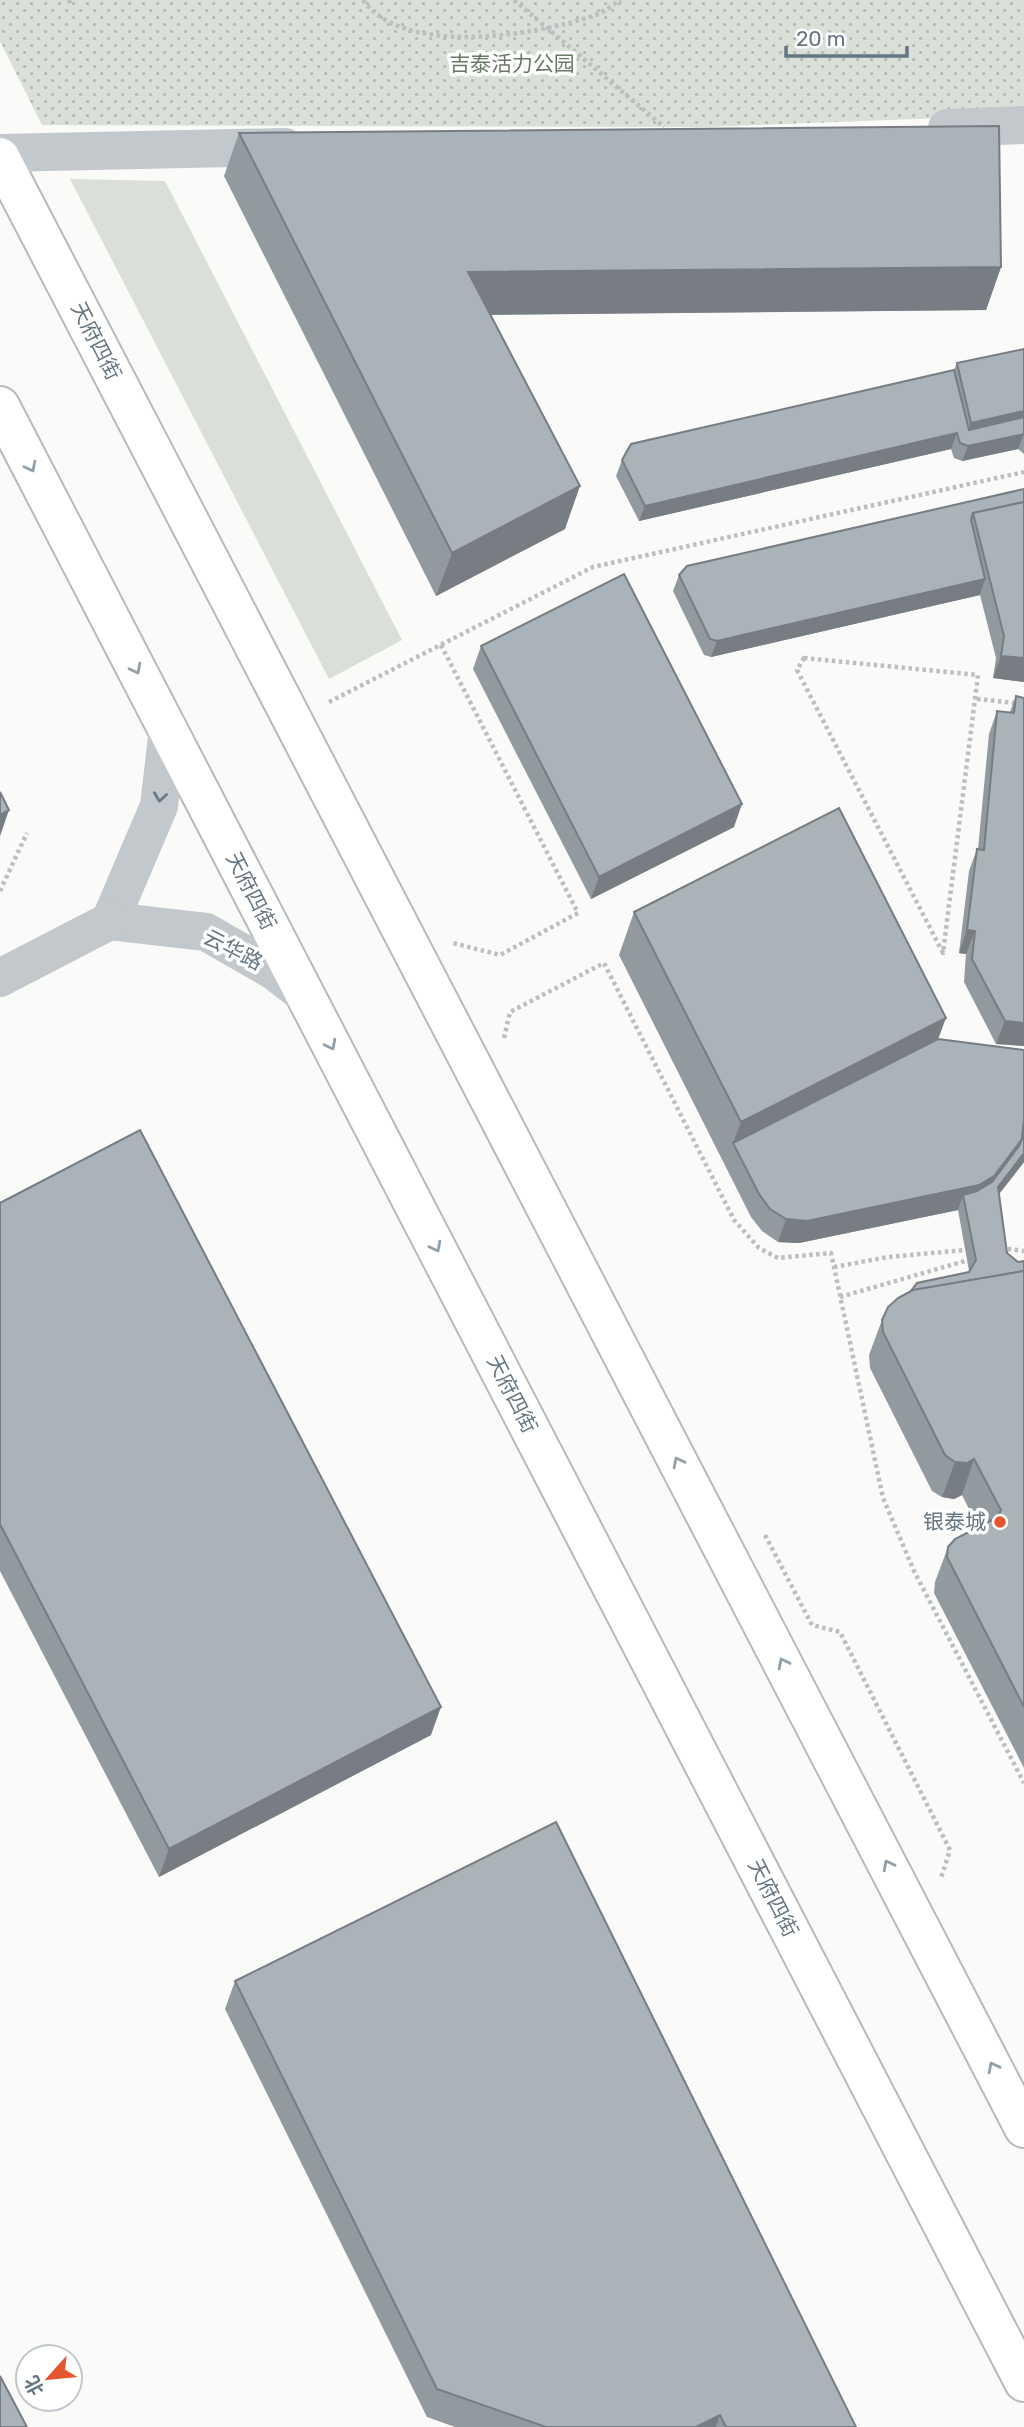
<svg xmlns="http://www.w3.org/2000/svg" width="1024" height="2427" font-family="Rubik,'Noto Sans SC',sans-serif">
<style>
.grass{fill:#dadfd7}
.park{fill:url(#park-dots)}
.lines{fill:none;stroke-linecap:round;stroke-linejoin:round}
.major-casing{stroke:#b5babe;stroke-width:42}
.path{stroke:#bbbfc2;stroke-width:4.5;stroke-dasharray:3.5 3.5;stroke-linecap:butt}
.minor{stroke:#c3c8cc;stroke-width:38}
.major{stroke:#fff;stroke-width:38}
.wall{fill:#929a9f}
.shaded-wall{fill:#777d82}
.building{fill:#aab3b9;stroke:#777d82;stroke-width:2}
.oneway{stroke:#939fa8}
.oneway2{stroke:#6a7a87}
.poi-dot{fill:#e4572e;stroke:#fff;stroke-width:2.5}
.labels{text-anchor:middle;stroke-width:7;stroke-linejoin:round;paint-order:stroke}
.park-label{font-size:21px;fill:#687a64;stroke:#fff}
.street-label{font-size:21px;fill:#657683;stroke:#fff}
.poi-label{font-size:21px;fill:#657683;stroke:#fff;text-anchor:end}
</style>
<defs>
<pattern id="park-dots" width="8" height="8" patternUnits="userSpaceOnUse" patternTransform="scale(1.75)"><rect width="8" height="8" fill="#dadfd7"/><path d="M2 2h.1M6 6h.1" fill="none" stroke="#b4b9b4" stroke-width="1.8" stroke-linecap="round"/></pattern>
</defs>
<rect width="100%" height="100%" fill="#fafaf8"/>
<path class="grass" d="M70,179L165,181L402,640L329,679Z"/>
<path class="park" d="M0,0H1024V115L704,127L42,125L0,41Z"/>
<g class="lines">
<defs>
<g id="major">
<path d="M0,157L1024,2128"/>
<path d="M0,406L1024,2382"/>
</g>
</defs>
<use href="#major" class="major-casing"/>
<g class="path">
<path d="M69,0L71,5"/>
<path d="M363,0C405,58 535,35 593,16C603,13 612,5 621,0"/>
<path d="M514,0L664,127"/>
<path d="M441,645L578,913L500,955L453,943"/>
<path d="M804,658L978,675L943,953L797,670Z"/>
<path d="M977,699L1024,704"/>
<path d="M329,702L593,567L1024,472"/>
<path d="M0,891L27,833"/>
<path d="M504,1038L510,1012L604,963L734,1220L759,1248L778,1258L831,1253L883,1498L914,1571L1024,1783"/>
<path d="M1001,1251L1010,1249L1024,1251"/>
<path d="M834,1267L888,1257L965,1250"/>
<path d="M840,1297L972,1259"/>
<path d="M765,1535L812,1625L840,1632L950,1850L941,1878"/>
</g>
<g class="minor">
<path d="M947,128L1024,125"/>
<path d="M0,153L285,147"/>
<path d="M168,729L159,806L110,921L206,932L274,971L305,995"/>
<path d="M0,978L110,921"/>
</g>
<use href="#major" class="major"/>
</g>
<g class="wall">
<path d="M239,133L1001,267L986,310L490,315L565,529L436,596L224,176Z"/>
<path d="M1024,349V454L1018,449L962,461L954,458L951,449L639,521L616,476L622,460L954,370L957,363Z"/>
<path d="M1024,489V682L993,678L996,658L980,595L711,657L704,655L673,591L679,575Z"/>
<path d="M481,646L734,827L591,899L473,669Z"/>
<path d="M1016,696L1024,1046L996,1044L964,982L966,954L959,953L969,871L977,849H978L989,734L997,711L1010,712Z"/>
<path d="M634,912L938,1039L1024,1162L999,1194L1007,1253L1018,1262L1024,1261V1768L934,1593L935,1582L948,1547L978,1527L962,1495L954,1499L942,1497L932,1491L870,1368L869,1355L882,1320L969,1271L958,1210L799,1243L778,1242L762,1231L751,1217L619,955Z"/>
<path d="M0,1203L431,1735L159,1877L0,1571Z"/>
<path d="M235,1981L856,2427H455L427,2417L225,2009Z"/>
</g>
<g class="shaded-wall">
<path d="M1001,267L986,310L452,315L468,272Z"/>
<path d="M1024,411V431L964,444L971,423Z"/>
<path d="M957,433L951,449L639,521L645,506Z"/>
<path d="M1024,434L1018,449L962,461L968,446Z"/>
<path d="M580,486L565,529L436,596L452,553Z"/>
<path d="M985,579L980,595L711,657L717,641Z"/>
<path d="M1001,656L1024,658V682L993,678Z"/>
<path d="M742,804L734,827L591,899L599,877Z"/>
<path d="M9,810L0,836V815Z"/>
<path d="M967,930L975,931L966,954L959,953Z"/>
<path d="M946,1018L930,1061L733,1143L741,1122Z"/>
<path d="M1005,1021L1024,1023V1046L996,1044Z"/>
<path d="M1022,1139L1014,1162L986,1198L963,1195L958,1210L799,1243L778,1242L786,1219Z"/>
<path d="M1024,1153V1162L992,1203L998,1187Z"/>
<path d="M974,1459L962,1495L954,1499L942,1497L955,1462Z"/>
<path d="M441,1707L431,1735L159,1877L169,1849Z"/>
<path d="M720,2415L716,2427H696Z"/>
</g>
<g class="building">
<path d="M999,126L1001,267L468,272L580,486L452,553L239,133Z"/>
<path d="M1024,349V411L971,423L957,363Z"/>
<path d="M954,370L969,430L1024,417V434L968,446L960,443L957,433L645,506L622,460L631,444Z"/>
<path d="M1024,489V502L973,513L971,520L985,579L717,641L710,639L679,575L687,566Z"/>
<path d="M1024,502V658L1001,656L1004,636L973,513Z"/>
<path d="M624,574L742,804L599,877L481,646Z"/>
<path d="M1016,696L1024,698V1023L1005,1021L972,959L975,931L967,930L977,849L984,850L997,711L1014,713Z"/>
<path d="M0,792L9,810L0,815Z"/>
<path d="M839,808L946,1018L741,1122L634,912Z"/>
<path d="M938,1039L1024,1050V1120L1022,1139L994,1176L979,1185L807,1221L786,1219L770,1209L759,1194L733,1143Z"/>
<path d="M1024,1120V1153L998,1187L1007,1253L1018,1262L1024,1261V1271L911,1291L917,1283L969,1272L976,1260L963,1195L977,1191L992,1182L1019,1146L1022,1139Z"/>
<path d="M140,1130L441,1707L169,1849L0,1524V1203Z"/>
<path d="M1024,1271V1707L947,1557L948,1547L955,1539L998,1517L1001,1510L974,1459L967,1463L955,1462L945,1455L883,1332L882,1320L888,1307L898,1298L913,1290Z"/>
<path d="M556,1822L856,2427H726L720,2415L696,2427H546L437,2389L235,1981Z"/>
<path d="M0,2376L27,2427H0Z"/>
</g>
<defs><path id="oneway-chevron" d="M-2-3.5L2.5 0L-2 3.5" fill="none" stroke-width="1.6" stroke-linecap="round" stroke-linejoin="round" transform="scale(1.75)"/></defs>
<g class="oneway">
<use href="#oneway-chevron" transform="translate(31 467) rotate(63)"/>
<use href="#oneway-chevron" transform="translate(136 669) rotate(63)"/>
<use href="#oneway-chevron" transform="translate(331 1045) rotate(63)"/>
<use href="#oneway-chevron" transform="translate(436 1247) rotate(63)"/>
<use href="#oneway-chevron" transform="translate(678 1462) rotate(-117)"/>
<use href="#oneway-chevron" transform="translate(783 1663) rotate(-117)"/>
<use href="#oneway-chevron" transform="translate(888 1865) rotate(-117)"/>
<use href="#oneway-chevron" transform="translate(993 2067) rotate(-117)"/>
</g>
<use class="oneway2" href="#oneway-chevron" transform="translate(160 797) rotate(98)"/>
<circle class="poi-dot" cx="1000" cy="1522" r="7"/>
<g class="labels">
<g class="park-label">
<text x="512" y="71">吉泰活力公园</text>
</g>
<g class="street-label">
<text transform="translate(96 341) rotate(63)" y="7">天府四街</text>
<text transform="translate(251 891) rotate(63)" y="7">天府四街</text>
<text transform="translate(233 950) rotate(27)" y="7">云华路</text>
<text transform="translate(512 1394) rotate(63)" y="7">天府四街</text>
<text transform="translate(773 1898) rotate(63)" y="7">天府四街</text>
</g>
<g class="poi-label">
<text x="986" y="1529">银泰城</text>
</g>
</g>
<g transform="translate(49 2378) rotate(243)"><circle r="33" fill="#ffffff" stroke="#c1c8cd" stroke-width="2"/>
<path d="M0-5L12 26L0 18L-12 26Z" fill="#e4572e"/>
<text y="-10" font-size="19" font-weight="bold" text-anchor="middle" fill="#657683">北</text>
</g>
<path d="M786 46v10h121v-10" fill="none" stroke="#657683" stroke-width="3.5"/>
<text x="796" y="46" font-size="21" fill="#657683" stroke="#ffffff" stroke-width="5" paint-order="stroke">20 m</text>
</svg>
